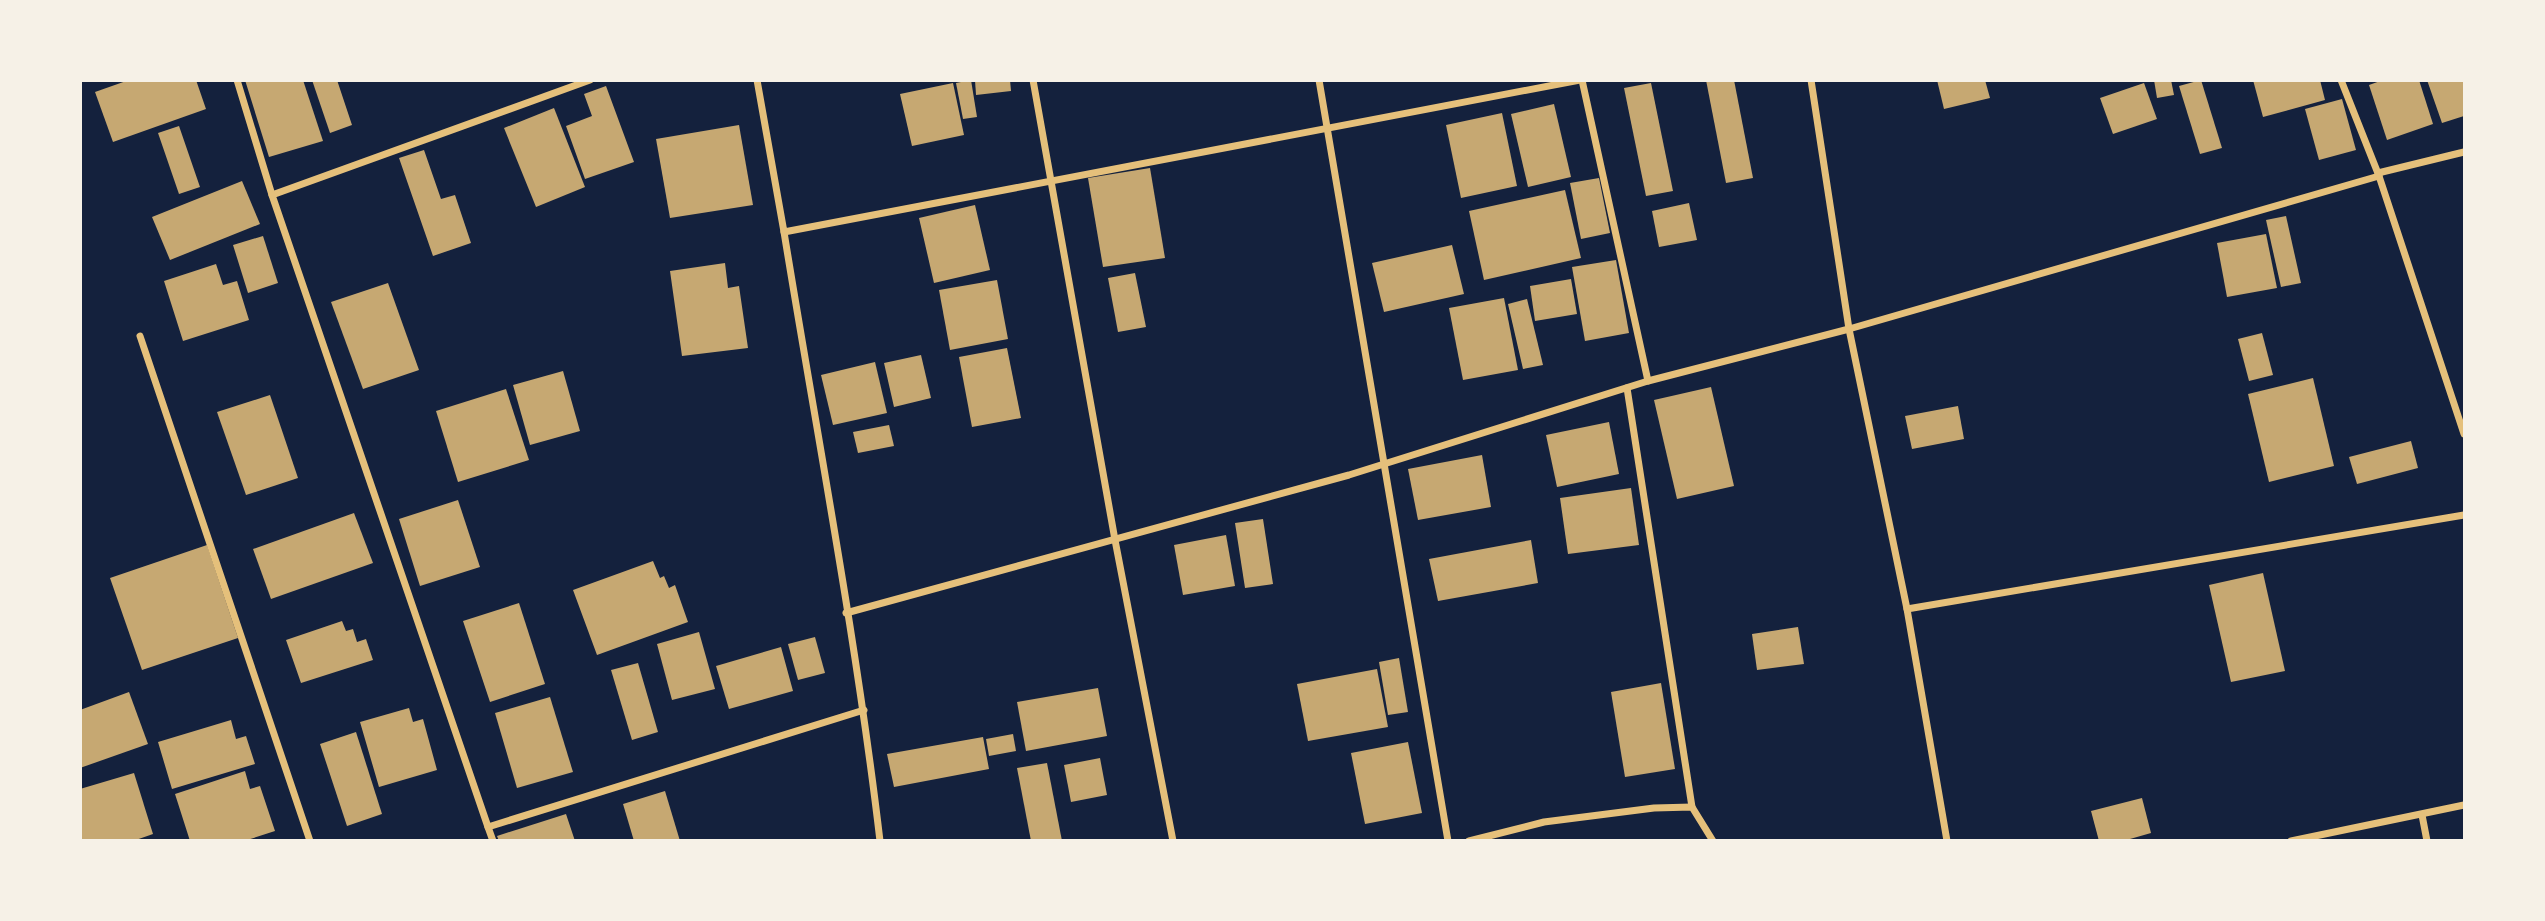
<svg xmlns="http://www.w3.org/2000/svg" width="2545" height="921" font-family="Barlow,sans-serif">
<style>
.building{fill:#c6a872}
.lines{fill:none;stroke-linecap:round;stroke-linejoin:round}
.minor{stroke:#e5c07b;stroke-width:7}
</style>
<rect width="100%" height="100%" fill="#14213d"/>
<g class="building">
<path d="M129,80H196L206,109L113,142L95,92Z"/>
<path d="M245,80H303L323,141L269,157Z"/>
<path d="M312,80H337L352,125L330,133Z"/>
<path d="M971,80L977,117L963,119L956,83Z"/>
<path d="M975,80H1010L1011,91L976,95Z"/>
<path d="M1706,80H1734L1753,178L1726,183Z"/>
<path d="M1937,80H1985L1990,98L1944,109Z"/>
<path d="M2154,80H2171L2174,95L2157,98Z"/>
<path d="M2201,80L2222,148L2200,154L2179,86Z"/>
<path d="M2253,80H2320L2325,100L2263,117Z"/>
<path d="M2383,80H2419L2433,124L2387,140L2369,85Z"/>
<path d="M2427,80H2464V116L2442,123Z"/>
<path d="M953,83L964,135L912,146L900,94Z"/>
<path d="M1651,83L1673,191L1646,196L1624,88Z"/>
<path d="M2144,83L2157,119L2113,134L2100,98Z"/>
<path d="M606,86L634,162L585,179L566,126L592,116L584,94Z"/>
<path d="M2342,99L2356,150L2319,160L2305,109Z"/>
<path d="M1554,104L1571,177L1528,187L1511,114Z"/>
<path d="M554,108L585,187L536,207L504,128Z"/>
<path d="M1502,113L1517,186L1461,198L1446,125Z"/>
<path d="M739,125L753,205L670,218L656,139Z"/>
<path d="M179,126L200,187L179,194L158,133Z"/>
<path d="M424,150L441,199L455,195L471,243L433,256L399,158Z"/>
<path d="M1150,168L1165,258L1103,267L1088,178Z"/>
<path d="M1599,178L1610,233L1581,239L1570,183Z"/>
<path d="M242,181L260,224L170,260L152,217Z"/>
<path d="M1565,190L1581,258L1484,280L1469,211Z"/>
<path d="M1689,203L1697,240L1659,247L1652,211Z"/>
<path d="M975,205L990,270L934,283L919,218Z"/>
<path d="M2286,216L2301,283L2281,287L2266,220Z"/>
<path d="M2266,234L2277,288L2227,297L2217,243Z"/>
<path d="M263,236L278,283L248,293L233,245Z"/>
<path d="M1452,245L1464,294L1384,312L1372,263Z"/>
<path d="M1616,260L1629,333L1585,341L1572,267Z"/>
<path d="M725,263L728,288L739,286L748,348L682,356L670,271Z"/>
<path d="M216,264L223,285L237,281L249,320L183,341L164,281Z"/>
<path d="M1135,273L1146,327L1118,332L1108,278Z"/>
<path d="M1571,279L1577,314L1535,321L1530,286Z"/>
<path d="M997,280L1008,339L950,350L939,290Z"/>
<path d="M388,283L419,370L363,389L331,302Z"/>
<path d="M1504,298L1518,370L1463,380L1449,308Z"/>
<path d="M1527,299L1543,365L1523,369L1508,304Z"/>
<path d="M2262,333L2273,375L2249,381L2238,339Z"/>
<path d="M1007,348L1021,418L972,427L959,357Z"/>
<path d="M921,355L931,398L894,407L884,363Z"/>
<path d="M875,362L887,413L833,425L821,375Z"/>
<path d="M563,371L580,431L530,445L513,385Z"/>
<path d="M2313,378L2334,466L2269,482L2248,394Z"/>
<path d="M1711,387L1734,486L1677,499L1654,400Z"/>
<path d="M506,389L529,460L458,482L436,411Z"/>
<path d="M270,395L298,478L246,495L217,412Z"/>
<path d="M1958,406L1964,439L1912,449L1905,416Z"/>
<path d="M1609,422L1619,474L1557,487L1546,435Z"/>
<path d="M889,425L894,446L858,453L853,432Z"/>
<path d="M2411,441L2418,468L2357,484L2349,457Z"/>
<path d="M1482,455L1491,507L1418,520L1408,469Z"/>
<path d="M1631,488L1639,545L1568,554L1560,498Z"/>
<path d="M458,500L480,567L420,586L399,519Z"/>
<path d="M354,513L373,563L271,599L253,549Z"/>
<path d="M1263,519L1273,584L1245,588L1235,523Z"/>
<path d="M1226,535L1235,586L1183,595L1174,545Z"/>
<path d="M1531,540L1538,583L1438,601L1429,559Z"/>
<path d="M207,545L238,638L142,670L110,578Z"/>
<path d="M653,561L660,578L664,576L669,588L675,585L688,622L597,655L573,590Z"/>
<path d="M2263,573L2285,671L2231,682L2209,585Z"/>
<path d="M519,603L545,684L490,702L463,621Z"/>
<path d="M342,621L346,631L353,629L357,642L366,639L373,660L301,683L286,640Z"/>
<path d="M1798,627L1804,664L1757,670L1752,634Z"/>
<path d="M699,632L715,689L672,700L657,644Z"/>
<path d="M815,637L825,673L798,680L788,644Z"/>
<path d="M781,647L793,691L729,709L716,666Z"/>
<path d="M1399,658L1408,712L1388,715L1379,662Z"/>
<path d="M638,663L658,732L632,740L611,670Z"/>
<path d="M1377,669L1388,727L1308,741L1297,684Z"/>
<path d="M1661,683L1675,769L1625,777L1611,692Z"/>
<path d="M1098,688L1107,736L1026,751L1017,702Z"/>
<path d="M129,692L148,744L80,768V710Z"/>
<path d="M550,697L573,772L517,788L495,713Z"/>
<path d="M409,708L413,722L423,719L437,770L379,787L360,722Z"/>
<path d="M231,720L236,739L246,736L255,764L172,789L158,742Z"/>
<path d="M356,732L382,814L347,826L320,744Z"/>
<path d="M1013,734L1016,751L989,756L986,739Z"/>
<path d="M983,737L989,769L894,787L887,754Z"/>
<path d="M1408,742L1422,813L1365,824L1351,753Z"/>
<path d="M1100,758L1107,795L1071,802L1064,765Z"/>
<path d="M1047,763L1062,841H1031L1017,768Z"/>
<path d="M245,771L250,789L260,786L275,831L244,841H190L175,794Z"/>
<path d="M134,773L153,834L133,841H80V789Z"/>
<path d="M665,791L680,841H634L623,804Z"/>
<path d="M2142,798L2151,833L2123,841H2099L2091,811Z"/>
<path d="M566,814L575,841H499L497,836Z"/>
</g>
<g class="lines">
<g class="minor">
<path d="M237,80L272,195"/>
<path d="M757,80L784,232L1580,80"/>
<path d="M1033,80L1115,540L1173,841"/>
<path d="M1319,80L1448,841"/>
<path d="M1582,80L1648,381"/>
<path d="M1811,80L1849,329L1907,609L1947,841"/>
<path d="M2378,173L2464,152"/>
<path d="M2379,176L2464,434"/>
<path d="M784,232C817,435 856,637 880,841"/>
<path d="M140,336L310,841"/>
<path d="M1627,388L1692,807"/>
<path d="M1907,609L2464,515"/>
<path d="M846,613L1349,475L1648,381L1849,329L2379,176L2341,80"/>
<path d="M2422,815L2427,841"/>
<path d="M488,827L272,195L590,80"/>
<path d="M493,841L488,827L864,710"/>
<path d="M1469,841L1544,822L1654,808L1692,807L1713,841"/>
<path d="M2291,841L2464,805"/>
</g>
</g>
<rect width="2545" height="921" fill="none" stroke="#f6f1e7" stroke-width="164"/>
</svg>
